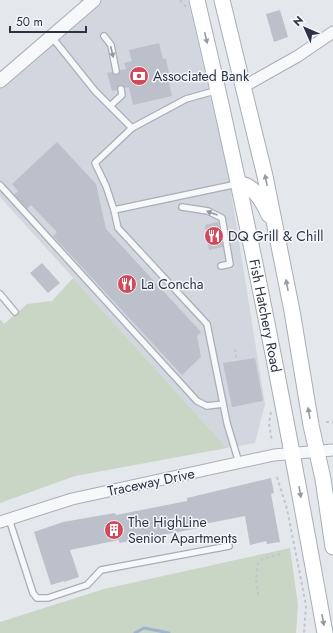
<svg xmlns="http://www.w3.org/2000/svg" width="333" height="633" font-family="Jost,sans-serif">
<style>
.built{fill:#d2d6de}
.green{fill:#c9d6c5}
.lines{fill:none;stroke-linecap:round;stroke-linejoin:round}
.stream{stroke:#9fb4cc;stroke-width:3}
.building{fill:#bbc0ca}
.service-casing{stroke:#a9aeb7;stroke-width:8}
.minor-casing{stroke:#a9aeb7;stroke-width:13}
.tertiary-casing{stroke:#a9aeb7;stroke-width:15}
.secondary-casing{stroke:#a9aeb7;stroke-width:17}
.path{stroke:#c2c5cb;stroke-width:2;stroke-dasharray:3 3;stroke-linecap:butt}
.service{stroke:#f7f8fa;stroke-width:5.5}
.minor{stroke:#f7f8fa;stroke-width:11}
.tertiary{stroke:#f7f8fa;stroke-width:13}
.secondary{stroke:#fff;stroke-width:15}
.oneway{fill:#959aa2}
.oneway2{fill:#9196a0}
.labels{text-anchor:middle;stroke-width:3;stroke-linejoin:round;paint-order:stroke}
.poi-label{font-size:14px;fill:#2b3445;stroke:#f4f6f9;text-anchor:start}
.street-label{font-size:14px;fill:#2b3445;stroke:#f4f6f9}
</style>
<rect width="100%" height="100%" fill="#e4e7ec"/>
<path class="built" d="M79,0H188L228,173L265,404L255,443L227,448L0,197V81L85,7Z"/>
<g class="green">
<path d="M73,278L227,448L75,476L0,503V319L4,324L27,304L52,301Z"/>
<path d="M290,548L298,605L296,633H0V622L104,589Z"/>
</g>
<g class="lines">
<path class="stream" d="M135,633L144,628L169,633"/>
</g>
<g class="building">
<path d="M280,10L288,37L274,42L266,14Z"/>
<path d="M159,43L163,59H166L170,78L168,79L172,96L133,105L129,87L125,88L120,85L117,90L112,91L107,73L112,72L117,75L120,70L126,69L124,63L132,61L129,50Z"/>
<path d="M57,142L96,184L106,229L201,332L197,336L201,357L182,375L53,236L57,232L31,205L27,209L14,195L18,191L12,184Z"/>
<path d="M218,222L223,247L209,250L205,225Z"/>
<path d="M42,263L60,283L48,293L30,273Z"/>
<path d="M255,358L263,401L232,407L223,363Z"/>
<path d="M271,478L274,493L271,494L280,542L267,544L266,541L250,545L245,516L199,525V528L119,543V540L70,550L79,577L64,582V581L51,585L34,532L63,522L115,513L116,515L187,501V498Z"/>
</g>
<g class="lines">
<defs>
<g id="service">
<path d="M51,36L95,91L132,128L186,99L218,90"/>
<path d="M104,36L111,45L116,71"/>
<path d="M110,106L122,95L121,89"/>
<path d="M132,128L95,163L106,186L114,210L237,184"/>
<path d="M0,185L197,401L207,406L223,404"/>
<path d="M182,207L208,211L222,218L230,264L221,266"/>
<path d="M114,210L118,228L207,324L227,423L239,463"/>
<path d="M0,294L15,312"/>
<path d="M9,519L33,593L37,598H48L87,585L101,570L229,546"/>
</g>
<g id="minor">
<path d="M243,87L298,56L333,32"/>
<path d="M0,522L72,499L274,455L333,450"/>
</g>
<path id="tertiary" d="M0,81L94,0"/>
<g id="secondary">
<path id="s1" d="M197,0C247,210 287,421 325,633"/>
<path d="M222,0L265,176L292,311L311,425L323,479L333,547"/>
<path d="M239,184C253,184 264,203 269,215"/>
</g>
</defs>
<use href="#service" class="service-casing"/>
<use href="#minor" class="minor-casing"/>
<use href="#tertiary" class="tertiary-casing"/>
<use href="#secondary" class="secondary-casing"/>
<g class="path">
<path d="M180,0L186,7"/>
<path d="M235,349L237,361"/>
<path d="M271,412L269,423L272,442"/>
<path d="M326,422H333"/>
<path d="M277,477L287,509L306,605L304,633"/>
<path d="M258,595L256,579L258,563L262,559L280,554"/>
</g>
<use href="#service" class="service"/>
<use href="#minor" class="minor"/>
<use href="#tertiary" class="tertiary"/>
<use href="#secondary" class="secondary"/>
</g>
<defs><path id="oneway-solid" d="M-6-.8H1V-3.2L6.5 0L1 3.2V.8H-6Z"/></defs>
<g class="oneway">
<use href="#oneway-solid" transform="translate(206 38) rotate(77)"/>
<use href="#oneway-solid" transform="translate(266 180) rotate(-102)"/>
<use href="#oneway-solid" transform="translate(287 285) rotate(-101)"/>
<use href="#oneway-solid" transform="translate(309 413) rotate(-100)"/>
<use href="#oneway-solid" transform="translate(300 492) rotate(80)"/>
<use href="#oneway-solid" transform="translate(323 620) rotate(80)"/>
</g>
<g class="oneway2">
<use href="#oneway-solid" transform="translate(112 52) rotate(77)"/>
<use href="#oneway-solid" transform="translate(212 213) rotate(-160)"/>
</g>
<defs>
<symbol id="bank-disc" viewBox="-11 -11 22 22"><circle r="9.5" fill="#d1495b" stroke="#f4f6f9"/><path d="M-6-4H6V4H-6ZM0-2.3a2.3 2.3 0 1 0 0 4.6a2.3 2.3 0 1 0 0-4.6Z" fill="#fff"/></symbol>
<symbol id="restaurant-disc" viewBox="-11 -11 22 22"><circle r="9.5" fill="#d1495b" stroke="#f4f6f9"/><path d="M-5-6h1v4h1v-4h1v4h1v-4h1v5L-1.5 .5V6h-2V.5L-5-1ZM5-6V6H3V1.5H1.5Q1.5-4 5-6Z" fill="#fff"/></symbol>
<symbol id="building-disc" viewBox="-11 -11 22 22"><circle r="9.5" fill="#d1495b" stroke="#f4f6f9"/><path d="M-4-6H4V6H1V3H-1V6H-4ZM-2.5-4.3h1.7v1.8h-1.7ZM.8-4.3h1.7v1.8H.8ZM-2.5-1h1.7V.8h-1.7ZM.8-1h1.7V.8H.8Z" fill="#fff"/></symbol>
</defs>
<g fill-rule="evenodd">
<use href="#bank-disc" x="128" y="65" width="22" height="22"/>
<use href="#restaurant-disc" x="203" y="225" width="22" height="22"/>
<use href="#restaurant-disc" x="116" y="273" width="22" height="22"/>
<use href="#building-disc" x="103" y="519" width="22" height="22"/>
</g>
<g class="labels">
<g class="poi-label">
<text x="153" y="81">Associated Bank</text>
<text x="228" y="241">DQ Grill &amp; Chill</text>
<text x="141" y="289">La Concha</text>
<text x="128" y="527">The HighLine<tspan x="128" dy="16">Senior Apartments</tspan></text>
</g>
<g class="street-label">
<text dy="5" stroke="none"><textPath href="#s1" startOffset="323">Fish Hatchery Road</textPath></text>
<text transform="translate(151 482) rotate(-12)" y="5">Traceway Drive</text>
</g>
</g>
<g transform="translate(305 28) rotate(315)" stroke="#f4f6f9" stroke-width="3" paint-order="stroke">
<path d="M0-3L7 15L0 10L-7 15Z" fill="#2b3445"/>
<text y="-6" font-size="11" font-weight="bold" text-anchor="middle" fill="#2b3445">N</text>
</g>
<path d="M10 26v6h76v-6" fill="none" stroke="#2b3445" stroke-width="2"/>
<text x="16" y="26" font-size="12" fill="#2b3445" stroke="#f4f6f9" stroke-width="3" paint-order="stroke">50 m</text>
</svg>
